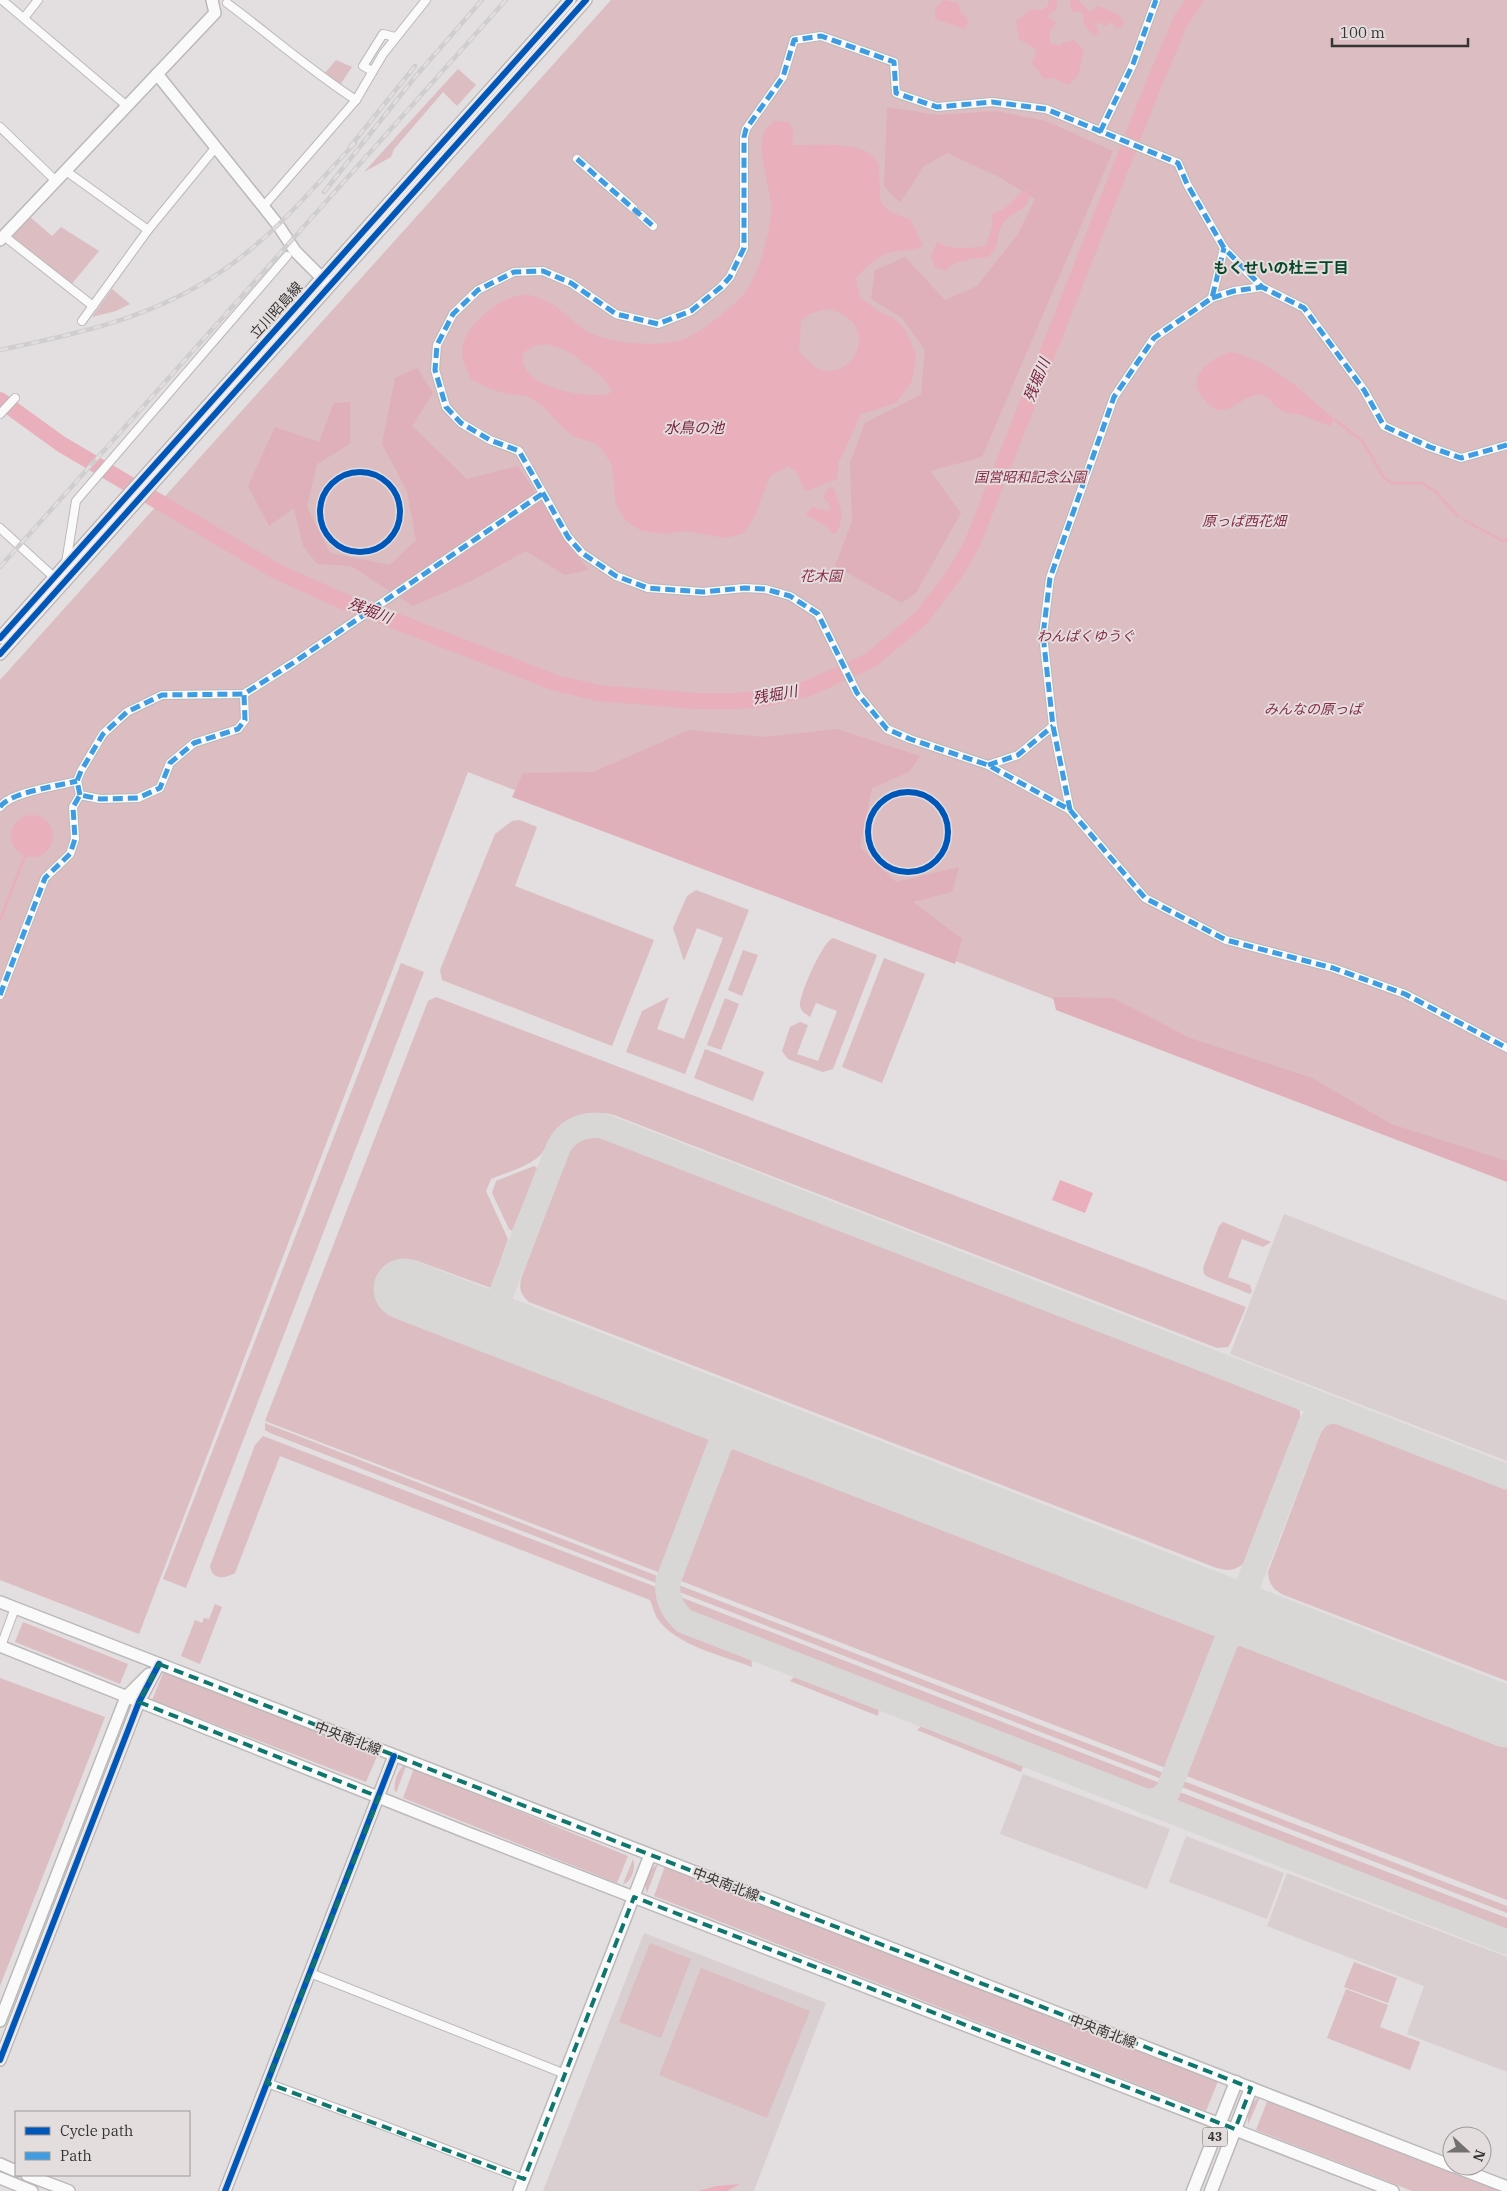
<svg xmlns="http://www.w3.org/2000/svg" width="1507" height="2191" font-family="'IBM Plex Serif','Noto Sans JP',serif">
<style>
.built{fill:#d9cfd0}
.green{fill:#dbbdc2}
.forest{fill:#dfb0ba}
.water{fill:#e9afbb;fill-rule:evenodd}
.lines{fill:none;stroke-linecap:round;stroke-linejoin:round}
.stream{stroke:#e9afbb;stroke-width:2.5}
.river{stroke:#e9afbb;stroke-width:16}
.taxiway{stroke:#d9d6d6;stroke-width:25}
.runway{stroke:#d9d6d6;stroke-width:61}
.street-casing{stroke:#bcb9ba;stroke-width:10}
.secondary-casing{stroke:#bcb9ba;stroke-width:14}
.primary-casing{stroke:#bcb9ba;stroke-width:15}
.street{stroke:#fbfafa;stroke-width:8}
.secondary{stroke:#fbfafa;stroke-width:11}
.primary{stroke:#fbfafa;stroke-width:12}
.rail-casing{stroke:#cfcece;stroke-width:4.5}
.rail{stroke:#e4ddde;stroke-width:2.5;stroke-dasharray:8;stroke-linecap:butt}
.quiet{stroke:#3e9de2;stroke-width:5;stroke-dasharray:10 5;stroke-linecap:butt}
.cycleway-casing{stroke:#e4ddde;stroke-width:9}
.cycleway{stroke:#0057b8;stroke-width:6}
.marked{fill:none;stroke:#0f766e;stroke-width:4;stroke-dasharray:10 6;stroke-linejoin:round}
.labels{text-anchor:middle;stroke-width:4;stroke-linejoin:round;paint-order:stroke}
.shield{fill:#e4ddde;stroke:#6b6767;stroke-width:1}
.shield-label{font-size:12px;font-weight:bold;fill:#373434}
.street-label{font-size:14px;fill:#373434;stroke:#e4ddde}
.park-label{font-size:14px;font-style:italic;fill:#8a2c47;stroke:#e4ddde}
.neighbourhood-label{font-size:15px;font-weight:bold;fill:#094729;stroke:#e4ddde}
.water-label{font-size:15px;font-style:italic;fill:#7b1e3c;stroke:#e4ddde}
</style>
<rect width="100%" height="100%" fill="#e3dedf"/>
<g class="built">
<path d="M1284,1214L1507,1301V1461L1230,1354Z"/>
<path d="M1023,1774L1170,1829L1147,1889L1000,1834Z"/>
<path d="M1186,1836L1284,1873L1267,1919L1169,1882Z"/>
<path d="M1287,1873L1507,1957V2072L1407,2034L1424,1986L1267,1926Z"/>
<path d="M644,1933L826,2003L754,2191H543Z"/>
</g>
<g class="green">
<path d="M611,0H1507V1175L468,772L139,1634L0,1580V680Z"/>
<path d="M336,60L352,67L340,85L324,74Z"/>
<path d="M458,69L476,85L457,106L443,92L394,149L391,157L364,172Z"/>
<path d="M30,217L52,236L61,227L99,251L70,286L12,237Z"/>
<path d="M112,289L130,304L116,311L92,317Z"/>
<path d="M520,820L537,827L515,886L654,940L612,1046L442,980L440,970L495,834L512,821Z"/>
<path d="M696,890L749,910L685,1074L626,1052L642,1011L669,997L657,1029L684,1039L723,938L697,928L684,961L673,928L687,896Z"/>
<path d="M833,938L877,955L833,1069L823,1072L788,1059L782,1051L790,1027L800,1022L808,1025L797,1054L818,1061L837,1011L816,1003L810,1017L803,1012C801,1009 800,1008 800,1005C800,993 823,941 833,938Z"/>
<path d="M743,950L758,955L742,996L728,990Z"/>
<path d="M884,958L925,974L882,1083L842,1067Z"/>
<path d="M401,963L424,972L186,1588L163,1579Z"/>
<path d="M436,997L1246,1307L1231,1342L1228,1347L1217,1348L614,1115C592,1109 565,1114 552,1135C547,1143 544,1153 537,1158C524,1168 506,1173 491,1179L486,1191L508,1239L491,1288L415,1260L394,1315L707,1437L711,1441L713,1451L666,1575L265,1421L428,1001Z"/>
<path d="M725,998L739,1004L721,1050L707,1045Z"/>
<path d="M705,1049L764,1072L753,1101L694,1078Z"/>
<path d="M597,1135L607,1137L1295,1405L1300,1411V1421L1245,1562C1234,1572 1227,1571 1214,1567L529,1302C521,1294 519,1291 521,1279L570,1149C578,1140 585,1137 597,1135Z"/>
<path d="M534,1166L537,1168V1171L512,1231L509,1229L492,1193L496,1181Z"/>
<path d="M1223,1222L1271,1242L1263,1247L1242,1239L1228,1277L1250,1285L1252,1291L1250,1294L1208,1277L1204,1274L1203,1268L1219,1226Z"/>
<path d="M1333,1422L1343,1423L1507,1487V1681L1284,1595C1273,1590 1269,1584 1268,1572L1321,1432L1326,1426Z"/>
<path d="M265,1423L665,1579L664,1586L270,1433L265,1430Z"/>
<path d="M263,1436L664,1590C666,1630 717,1640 747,1651L751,1656L752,1667C722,1655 676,1646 657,1618C654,1612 652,1605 650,1600L280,1456L235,1573C224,1579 212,1580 210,1566L255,1445Z"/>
<path d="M733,1449L742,1450L1212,1632L1218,1636V1649L1171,1770L676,1579L723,1457Z"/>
<path d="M676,1584L1169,1775L1167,1781L677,1591Z"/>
<path d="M678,1596L1165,1785L1160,1793L1150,1794L704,1621L687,1611Z"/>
<path d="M215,1604L222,1607L200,1664L181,1656L195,1620L202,1623L204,1618L209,1619Z"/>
<path d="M23,1622L128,1664L120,1684L15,1642Z"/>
<path d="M1238,1646H1246L1507,1747V1900L1184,1775L1229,1657Z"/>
<path d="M164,1671L377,1756L366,1782L152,1700Z"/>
<path d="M804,1674L875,1702L879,1709L878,1716L790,1681L794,1677Z"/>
<path d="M0,1678L105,1717L0,1986Z"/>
<path d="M927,1721L1025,1762L1021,1772L917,1730Z"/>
<path d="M403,1766H406L396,1793C392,1786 397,1772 403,1766Z"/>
<path d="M414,1768L628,1856L617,1883L403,1798Z"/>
<path d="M1181,1780L1507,1906V1913L1179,1786Z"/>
<path d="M1177,1791L1507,1918V1932L1185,1807L1176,1798Z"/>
<path d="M633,1859C636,1867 632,1882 623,1884Z"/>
<path d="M1288,1861L1317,1872L1314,1879L1285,1868Z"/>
<path d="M658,1864L647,1893C643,1884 649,1868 658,1864Z"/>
<path d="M665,1866L1218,2081L1206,2111L654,1896Z"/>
<path d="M1326,1875L1361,1889L1358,1897L1323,1883Z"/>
<path d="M1369,1892L1404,1906L1401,1913L1366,1899Z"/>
<path d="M1411,1908L1447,1922L1444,1930L1408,1917Z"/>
<path d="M1455,1925L1491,1939L1488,1947L1452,1932Z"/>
<path d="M650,1943L691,1959L661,2038L619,2022Z"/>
<path d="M1354,1962L1397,1978L1388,2003L1344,1987Z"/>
<path d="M701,1968L810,2011L767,2118L659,2075Z"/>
<path d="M1346,1989L1388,2005L1380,2027L1420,2042L1410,2070L1327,2038Z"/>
<path d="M1260,2097L1248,2125C1247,2115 1250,2101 1260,2097Z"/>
<path d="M1268,2099L1505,2191H1412L1256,2130Z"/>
</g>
<g class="forest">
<path d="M887,107L937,115L996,111L1046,121L1113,151L982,457L930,471L961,513L916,593L902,603L835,566L852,521L850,463L865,423L921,395L925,350L902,318L871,299L875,270L905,257L945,300L977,286L1018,234L1035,199L999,177L947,153L924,166L900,203L884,186Z"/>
<path d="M417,368L433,393L412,426L467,479L518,466L588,570L565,575L526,551L471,581L413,606L351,566L317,564L303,546L294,508L269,526L248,486L275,427L319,442L334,403L350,402V444L317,464L307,507L330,553L390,565L416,540L407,491L382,444L395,378Z"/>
<path d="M837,729L920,756L909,772L872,788L860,847L896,882L959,867L952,892L913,902L962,939L955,964L512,797L523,773L593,772L689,730L764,737Z"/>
<path d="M1053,997L1113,998L1190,1038L1312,1078L1391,1124L1507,1161V1182L1056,1010Z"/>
</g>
<g class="water">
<path d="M944,0L958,3L960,12L969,20L965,29L935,19V8Z"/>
<path d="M1049,0H1057V9L1049,14L1048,17L1056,22L1050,32V43L1061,46L1062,43L1074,40L1084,51L1078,76L1068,85L1054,78L1044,79L1032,63L1037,50L1019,39L1016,21L1032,9L1040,11L1048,6Z"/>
<path d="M1070,0H1078L1090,12L1098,6L1118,14L1124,21L1122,27L1117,28L1111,22L1105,26L1098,22L1096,25L1099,33L1094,36L1084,24L1083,14L1079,11L1072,12Z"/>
<path d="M774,121L789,122L793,131L792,145C814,146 870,139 878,164C880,171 879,193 881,203L890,212L911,220L923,246C912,252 902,249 891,252C876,257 866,267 856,278L860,297L878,311L892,317L905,329L916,355L912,381L896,403L861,414L838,464L837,480C824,482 817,488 805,491L796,471L788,466L770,476L756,514L744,533L726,538L686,531L665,534L642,531L635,527L626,521L616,505L612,465L601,448L593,443L573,436L559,424L543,406L527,396L506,394L486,387L470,378C468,371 462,361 462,353C461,328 498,299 521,295C526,294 534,296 539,298C558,304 569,319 585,330C606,344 662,348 685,339C702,332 739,303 749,287C760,268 773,225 771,203C769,184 755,146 766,129C768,126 772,123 774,121ZM828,309C885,323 853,382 819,369C811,365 805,357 799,351L801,321L809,314ZM548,344L563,349L575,356L602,377L611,389L609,394C585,399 516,387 523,353L533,346Z"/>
<path d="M1028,189C1032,213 1013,209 1003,223C996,233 1000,250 987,257C981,259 977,257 972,259C960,262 954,262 945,271L935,267L931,257L937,242C953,251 969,248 986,246L993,223L991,214C1012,209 1015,193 1028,189Z"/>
<path d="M1230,352C1271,360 1304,393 1334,419L1330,426C1321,423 1311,418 1301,415C1293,413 1286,414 1279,409C1273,405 1270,396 1261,395C1246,392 1234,412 1219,410C1212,409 1208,404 1204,399C1184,377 1210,359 1230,352Z"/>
<path d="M833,487L842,514L838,531L833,534L826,526L806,515L812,507L830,511L829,503L823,498L828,489Z"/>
<circle cx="32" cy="836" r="21"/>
<path d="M1060,1180L1093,1193L1085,1213L1052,1200Z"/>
<path d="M740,2184L727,2191H698L717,2186Z"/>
</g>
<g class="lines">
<g class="stream">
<path d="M1334,419L1363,442L1384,478L1392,483H1421L1435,491L1458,516"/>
<path d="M1464,520L1503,541L1507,540"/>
<path d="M0,920L25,856"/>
</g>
<path class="river" d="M0,400L61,444L276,571L338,599L556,683L598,693L697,701H735L763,699L807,689L871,660L921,618L954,575L972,544L1153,86L1181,20L1195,0"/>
<g class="taxiway">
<path d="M490,1322L559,1146C569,1129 585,1124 603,1126L1507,1477"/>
<path d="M731,1416L668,1581C666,1597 672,1610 684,1621L1507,1942"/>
<path d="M1146,1802L1160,1799L1168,1791L1310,1425C1317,1413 1327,1410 1341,1412"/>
</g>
<path class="runway" d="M404,1289L1507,1717"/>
<defs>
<g id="street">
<path d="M2,0L127,106"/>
<path d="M227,3C270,35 311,71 356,100"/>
<path d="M24,18L38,0"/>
<path d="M372,71L363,66L383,34L395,37"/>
<path d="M0,127L56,181"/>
<path d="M1100,132L1133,64L1156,0"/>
<path d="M577,159L633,208"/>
<path d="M66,171L148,230"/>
<path d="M263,207L356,100L383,54L426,0"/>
<path d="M641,215L653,226"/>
<path d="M4,236L93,306"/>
<path d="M1212,298L1234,291L1262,287"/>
<path d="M82,321L148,230L216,147"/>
<path d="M0,414L15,398"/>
<path d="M1507,445L1461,458L1430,447L1384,426L1364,390L1304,308L1262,287L1224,248L1187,184L1178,163L1046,109L992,102L937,107L896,93L894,62L821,36L794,40L783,77L746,129L744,137V248L730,277L721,287L691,311L658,324L616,314L571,283L543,271L514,272L478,290L453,314L437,345L435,370L446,407L461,423L490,440L519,451L568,537L582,553L616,576L648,588L703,592L744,588L765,589L790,596L818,614L857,693L887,729L910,739L988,765L1070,810L1145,898L1226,940L1333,968L1405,994L1507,1048"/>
<path d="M0,528L56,579"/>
<path d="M66,563L76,501L287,256"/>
<path d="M988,765L1018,755L1053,726"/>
<path d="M80,795L77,781L81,771L103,734L127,712L162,695L244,694"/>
<path d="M0,807C10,792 59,786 77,781"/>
<path d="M1070,810L1053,726L1043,635L1050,578L1114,397L1154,338L1212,298L1224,248"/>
<path d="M0,995L45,878L70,854L75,839L73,807L80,795L100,799L138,798L160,788L170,763L194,743L238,729L245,720L244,694L293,663L542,494"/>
<path d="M1,1646L15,1608"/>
<path d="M310,1973L565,2074"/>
<path d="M267,2083L385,2126L524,2179"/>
</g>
<g id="secondary">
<path d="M157,74L278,225L295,251L327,283"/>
<path d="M0,240L215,13L212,0"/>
<path d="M0,638L570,0"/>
<path d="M0,654L586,0"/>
<path d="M0,1602L1452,2166"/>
<path d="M0,1646L468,1833L1393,2191"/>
<path d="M0,2021L126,1697L149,1674"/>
<path d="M0,2060L139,1702L159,1664"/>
<path d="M0,2164L16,2171"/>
<path d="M1453,2166L1507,2187"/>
<path d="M27,2175L69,2191"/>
<path d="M0,2178L32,2191"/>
<path d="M225,2191L394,1756"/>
<path d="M519,2191L650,1855"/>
</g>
<g id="primary">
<path d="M1193,2191L1236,2082"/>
<path d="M1211,2191L1251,2088"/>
</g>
</defs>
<use href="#street" class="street-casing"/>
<use href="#secondary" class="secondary-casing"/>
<use href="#primary" class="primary-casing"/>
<use href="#street" class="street"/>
<use href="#secondary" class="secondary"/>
<use href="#primary" class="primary"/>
<defs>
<g id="rail">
<path d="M349,148L415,66"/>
<path d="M324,192L415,77L482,0"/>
<path d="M0,350C94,330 175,313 251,249C289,218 321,179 355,143"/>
<path d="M0,567L506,0"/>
</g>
</defs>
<use href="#rail" class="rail-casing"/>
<use href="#rail" class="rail"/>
<g class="quiet">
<path d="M1100,132L1133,64L1156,0"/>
<path d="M577,159L653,226"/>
<path d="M1212,298L1234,291L1262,287"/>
<path d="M1507,445L1461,458L1430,447L1384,426L1364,390L1304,308L1262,287L1224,248L1187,184L1178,163L1046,109L992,102L937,107L896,93L894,62L821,36L794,40L783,77L746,129L744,137V248L730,277L721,287L691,311L658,324L616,314L571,283L543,271L514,272L478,290L453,314L437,345L435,370L446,407L461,423L490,440L519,451L568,537L582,553L616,576L648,588L703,592L744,588L765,589L790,596L818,614L857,693L887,729L910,739L988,765L1070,810L1145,898L1226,940L1333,968L1405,994L1507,1048"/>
<path d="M988,765L1018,755L1053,726"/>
<path d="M80,795L77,781L81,771L103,734L127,712L162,695L244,694"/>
<path d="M0,807C10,792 59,786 77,781"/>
<path d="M1070,810L1053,726L1043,635L1050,578L1114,397L1154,338L1212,298L1224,248"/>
<path d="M0,995L45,878L70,854L75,839L73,807L80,795L100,799L138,798L160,788L170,763L194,743L238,729L245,720L244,694L293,663L542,494"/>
</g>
<defs>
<g id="cycleway">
<circle cx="360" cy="512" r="40"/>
<path d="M0,638L570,0"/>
<path d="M0,654L586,0"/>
<circle cx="908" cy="832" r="40"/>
<path d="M0,2060L139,1702L159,1664"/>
<path d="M225,2191L394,1756"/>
</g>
</defs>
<use href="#cycleway" class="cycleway-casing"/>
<use href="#cycleway" class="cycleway"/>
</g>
<path class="marked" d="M159,1664L1251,2088L1235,2129L634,1897L524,2179L267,2083L379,1797L139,1702Z"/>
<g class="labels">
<rect class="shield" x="1202.5" y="2127.5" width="25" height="19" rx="4"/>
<g class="shield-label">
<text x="1215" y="2141">43</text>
</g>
<g class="street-label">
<text transform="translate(276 310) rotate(-48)" y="5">立川昭島線</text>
<text transform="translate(348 1738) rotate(21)" y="5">中央南北線</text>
<text transform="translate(726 1884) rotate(21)" y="5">中央南北線</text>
<text transform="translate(1103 2031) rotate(21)" y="5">中央南北線</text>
</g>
<g class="park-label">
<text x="1030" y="482">国営昭和記念公園</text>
<text x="1244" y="526">原っぱ西花畑</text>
<text x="821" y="581">花木園</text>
<text x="1086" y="641">わんぱくゆうぐ</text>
<text x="1313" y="714">みんなの原っぱ</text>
</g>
<g class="neighbourhood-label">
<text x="1281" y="273">もくせいの杜三丁目</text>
</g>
<g class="water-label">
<text transform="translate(1037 380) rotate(-68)" y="5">残堀川</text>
<text x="694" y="433">水鳥の池</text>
<text transform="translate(370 611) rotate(21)" y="5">残堀川</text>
<text transform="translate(775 695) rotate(-10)" y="5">残堀川</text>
</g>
</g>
<rect x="15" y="2111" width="175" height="65" fill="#e4ddde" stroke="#9f999a"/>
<rect x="25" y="2127" width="25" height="8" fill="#0057b8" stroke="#9f999a"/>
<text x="60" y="2136" font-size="15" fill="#373434">Cycle path</text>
<rect x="25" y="2152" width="25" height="8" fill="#3e9de2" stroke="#9f999a"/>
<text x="60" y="2161" font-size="15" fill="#373434">Path</text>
<g transform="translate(1467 2151) rotate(111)"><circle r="24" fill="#e4ddde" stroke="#9f999a"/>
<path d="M0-4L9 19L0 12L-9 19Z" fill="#737070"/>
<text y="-8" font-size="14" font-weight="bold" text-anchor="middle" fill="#373434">N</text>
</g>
<path d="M1332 38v8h136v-8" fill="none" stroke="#373434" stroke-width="2.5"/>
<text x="1340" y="38" font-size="15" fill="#373434" stroke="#e4ddde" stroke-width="4" paint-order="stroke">100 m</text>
</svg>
